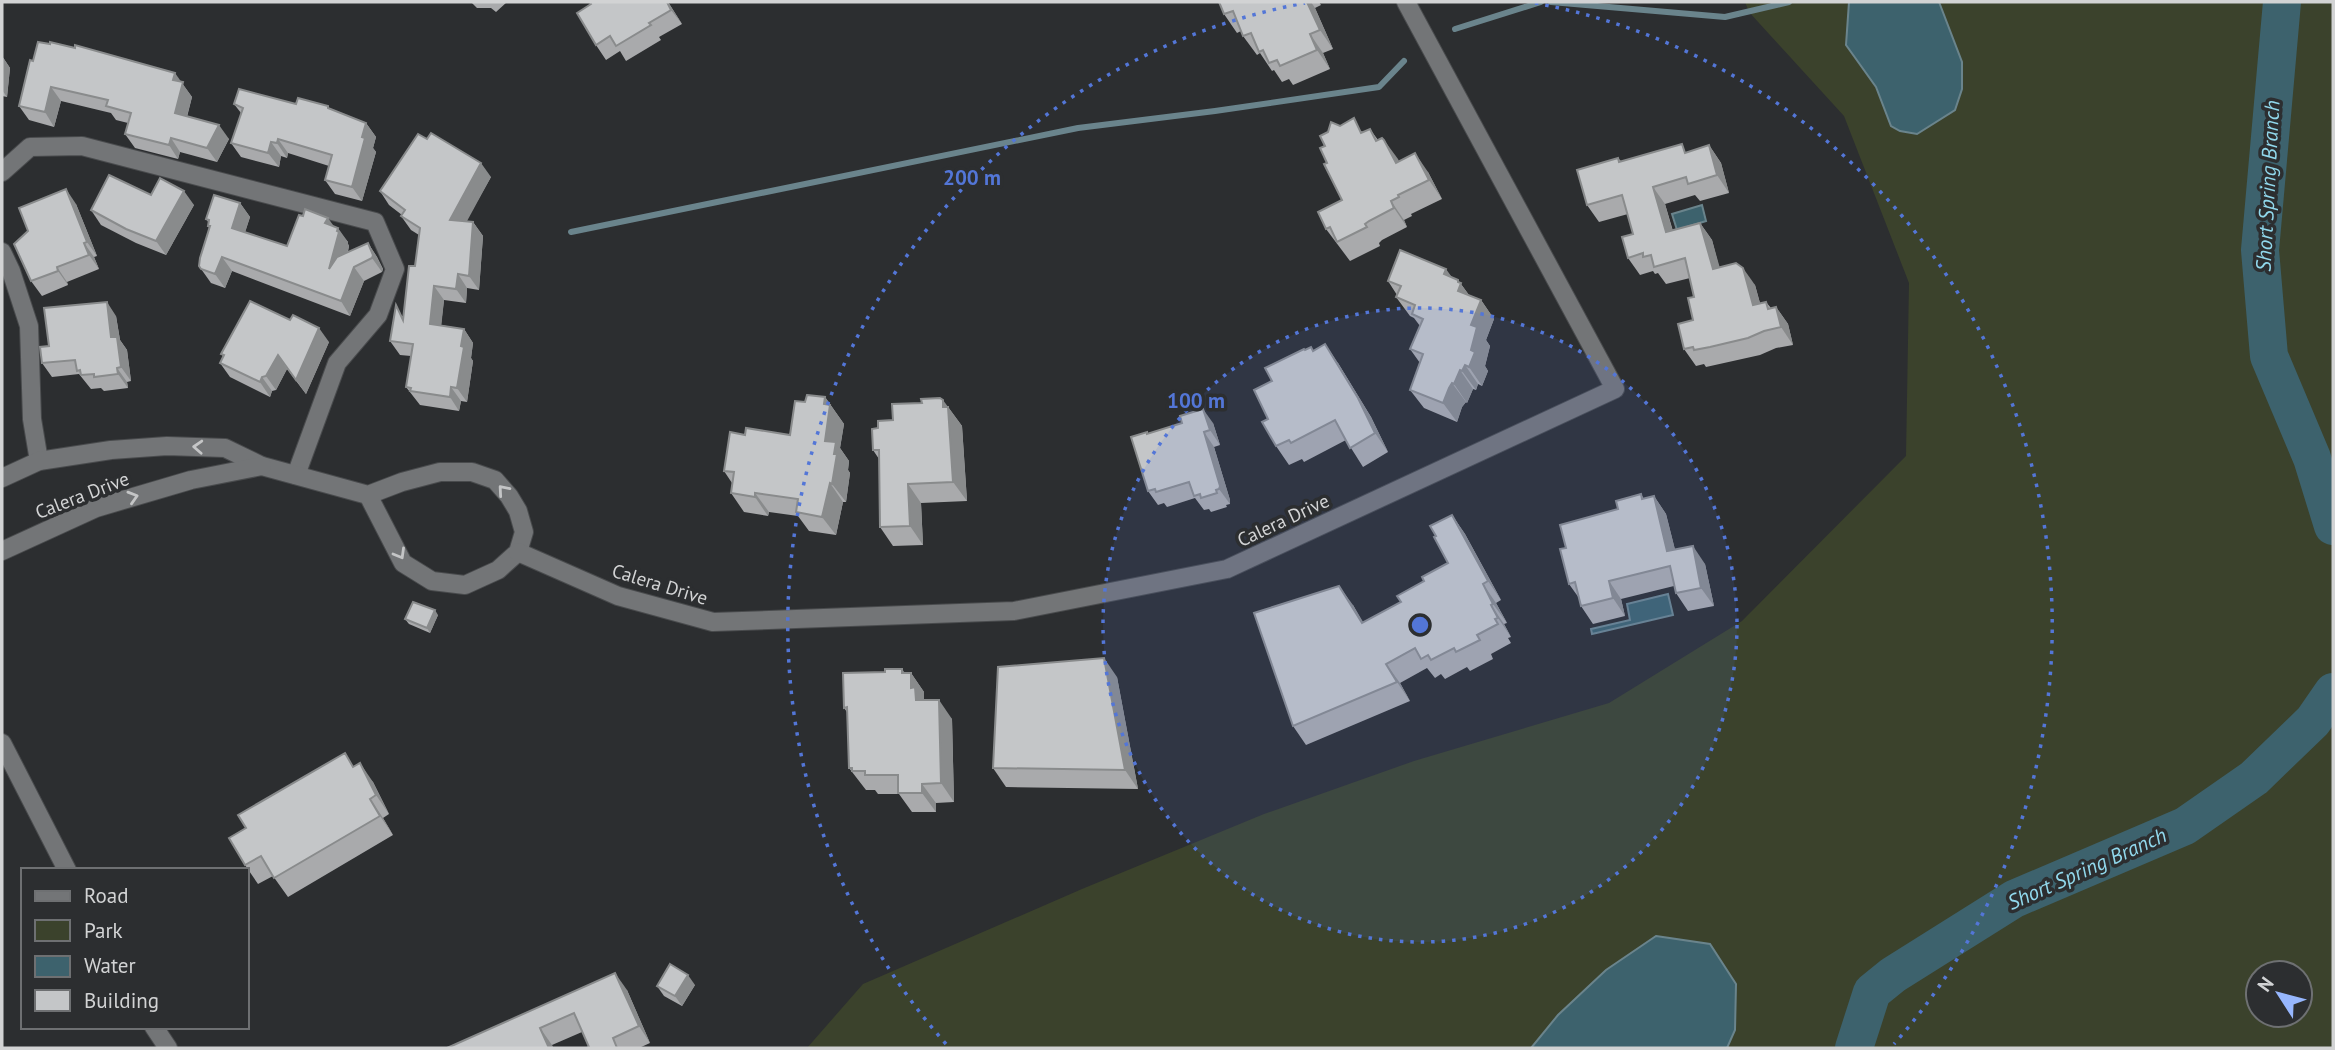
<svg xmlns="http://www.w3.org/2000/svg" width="2335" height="1050" font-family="'PT Sans',sans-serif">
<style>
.green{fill:#3b422c;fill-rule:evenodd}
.water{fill:#3d626d;stroke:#6a848c;stroke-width:2}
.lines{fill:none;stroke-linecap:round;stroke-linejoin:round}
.stream{stroke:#6a848c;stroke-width:6}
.river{stroke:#3d626d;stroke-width:38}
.minor-casing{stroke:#494b4d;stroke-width:20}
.minor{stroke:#737577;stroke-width:18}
.wall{fill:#a9aaac}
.shaded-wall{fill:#898b8c}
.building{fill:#c4c6c8;stroke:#898b8c;stroke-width:2}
.oneway{stroke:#c4c5c6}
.ring{fill:none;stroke:#5376d7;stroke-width:3.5;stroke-dasharray:3.5 7}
.labels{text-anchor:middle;stroke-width:7;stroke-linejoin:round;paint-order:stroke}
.street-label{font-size:19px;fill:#d2d3d4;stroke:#2c2e30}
.water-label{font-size:21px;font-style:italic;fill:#91d8ec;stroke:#2c2e30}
.centre{fill:#5376d7;stroke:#2c2e30;stroke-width:3.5}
.ring-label{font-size:21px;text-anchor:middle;font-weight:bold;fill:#5376d7;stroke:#2c2e30;stroke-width:7;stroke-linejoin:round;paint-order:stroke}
</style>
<rect width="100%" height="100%" fill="#2c2e30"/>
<path class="green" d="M1745,2H2333V1048H807L863,984L1082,889L1264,814L1414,761L1609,703L1742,621L1906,456L1909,283L1844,116L1749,12ZM2258,973H2300V1015H2258Z"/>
<g class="water">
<path d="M1849,2H1939L1962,62V89L1955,110L1917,134L1900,131L1891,126L1876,87L1846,45Z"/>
<path d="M1702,205L1706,221L1677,230L1672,214Z"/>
<path d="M1668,594L1673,615L1592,634L1591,629L1630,620L1627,604Z"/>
<path d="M1656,936L1710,944L1736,984L1735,1030L1727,1048H1531L1558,1015L1606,970Z"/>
</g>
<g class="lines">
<g class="stream">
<path d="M1551,2L1725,17L1789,2"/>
<path d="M1455,29L1541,2"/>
<path d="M571,232L1078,128L1215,111L1379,87L1404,61"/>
</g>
<g class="river">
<path d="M2282,2L2260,250L2269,356L2312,458L2333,526"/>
<path d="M1854,1048L1872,992L1893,975L2014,899L2185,826L2254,778L2313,721L2333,692"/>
</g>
<defs>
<g id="minor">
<path d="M2,172L30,147L82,146L375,222L395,269L378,315L337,363L296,475"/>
<path d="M2,252L11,271L29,326L32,419L39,461"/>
<path d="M2,478L39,461L111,450L167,446L225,448L262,466L368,495L402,482L440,472H472L495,480L509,496L518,511L524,532L518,552L498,570L465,585L432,581L403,563L368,495"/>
<path d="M2,551L96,508L191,480L262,466"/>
<path d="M518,552L618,596L713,622L1014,611L1227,569L1615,389L1406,2"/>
<path d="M2,743L67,870"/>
<path d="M154,1027L168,1048"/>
</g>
</defs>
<use href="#minor" class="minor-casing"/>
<use href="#minor" class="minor"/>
</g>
<g class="wall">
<path d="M471,2H507L496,12L491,8H477Z"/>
<path d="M590,2H668L682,24L659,37L661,40L626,61L620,51L606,60L596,45L591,4Z"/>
<path d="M1219,2H1319L1321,5L1315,8L1333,49L1323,53L1330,69L1293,85L1289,79L1282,82L1274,70L1272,71L1260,53L1257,55L1243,36L1241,31L1237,33L1224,14Z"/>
<path d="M2,56L10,68L7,97L2,96Z"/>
<path d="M33,61L181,82L192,97L187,117L229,139L217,162L180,152L178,159L135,148L125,134L128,123L116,120L111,113L61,101L54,127L29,120L19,106Z"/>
<path d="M234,104H296L330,109L366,123L376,137L373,148L376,152L362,201L335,194L325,180L329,166L288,153L287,158L281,156L279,167L241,157L231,143L241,113Z"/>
<path d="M1340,126L1364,132L1370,129L1378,140L1399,162L1428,172L1442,199L1411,214L1412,216L1404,220L1407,227L1382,240L1379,243L1380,246L1350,261L1326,229L1342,200L1327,163L1325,146Z"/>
<path d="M1709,145L1721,163L1729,193L1700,201L1695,195L1665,204L1673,231L1700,223L1712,240L1719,267L1755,285L1760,303L1766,302L1771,308L1776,307L1788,324L1793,345L1776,348L1760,355L1706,367L1704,364L1696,366L1684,349L1693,320L1694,297L1690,278L1666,284L1658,273L1655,274L1653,271L1640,275L1628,258L1633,234L1628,214L1599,222L1587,205L1618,158L1621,161L1688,152Z"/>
<path d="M491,177L466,221L473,222L483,236L479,290L467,288L466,303L444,300L441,325L464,329L473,343L471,358L473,361L467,402L461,401L459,411L420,405L406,387L411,356L400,355L390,341L403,316L415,266L419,235L411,230L401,216L402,215L389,205L380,191Z"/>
<path d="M151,195L194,205L166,255L136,243L101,225L91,210Z"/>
<path d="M240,203L250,217L245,232L287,246L334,226L348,242V244L349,246L348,252L368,243L377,257L383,269L382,272L364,281L350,316L232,271L225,288L211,283L199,266L209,228L208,226L209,223L206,219Z"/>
<path d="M76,204L97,256L94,257L99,269L67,282L68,285L42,296L31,281Z"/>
<path d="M1451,277L1458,280L1469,295L1481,300L1494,319L1486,340L1490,346L1485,366L1488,371L1482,386L1478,384L1476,390L1473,389L1467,403L1466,402L1462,407L1457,422L1424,408L1410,390L1420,363L1410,349L1420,326L1414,318L1410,316L1396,297L1397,295L1388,281Z"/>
<path d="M116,316L120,340L127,350L131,381L127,382L128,388L104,391L101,388L91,389L79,374L52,377L42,363L49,346Z"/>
<path d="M329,342L306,394L287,369L276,390L272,391L270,397L230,377L220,363L223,356L221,354Z"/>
<path d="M1305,350H1313L1338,363L1371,417L1388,452L1363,467L1346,440L1304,462L1302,459L1289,465L1276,446L1272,381Z"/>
<path d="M825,397L844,424L840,448L849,461L848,470L850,473L846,502H843L836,535L809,531L798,516L769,512L768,516L744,512L731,493L732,483L724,471L745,435H790L805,402Z"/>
<path d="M948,407L962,426L967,501L921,503L923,545L893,546L880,527L879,459L873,450L878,428Z"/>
<path d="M1213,423L1220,445L1214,447L1230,500V504L1226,505L1227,507L1211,512L1209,509L1204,510L1195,498L1167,507L1164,503L1158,505L1148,491L1147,432L1148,434Z"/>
<path d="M1641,494L1644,499L1654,496L1666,514L1675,550L1705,564L1714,606L1688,611L1676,593L1674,586L1621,599L1625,616L1593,624L1581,606L1579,598L1569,584L1566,548L1618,509Z"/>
<path d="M1452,515L1465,534L1501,600L1496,603L1507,623L1504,624L1511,637L1508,638L1511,643L1491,654L1493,659L1470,671L1467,667L1445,679L1441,674L1435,678L1427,668L1400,683L1410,701L1306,745L1293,726L1353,605L1363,623L1401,602L1448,563L1436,536Z"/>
<path d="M438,615L430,633L409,624L405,619Z"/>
<path d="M905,673H911L924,692V700L952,719L954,802L936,803V812H912L899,794H878L875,790H866L849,768L847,712L844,708Z"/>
<path d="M1117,677L1138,789L1006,787L993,768Z"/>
<path d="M354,766L373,782L389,814L383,818L393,835L288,897L273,876L258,884L245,865Z"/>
<path d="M695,985L682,1006L664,996L657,986Z"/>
<path d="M627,990L650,1043L639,1048H587L589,1047L582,1032L552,1045L553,1048H447Z"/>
</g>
<g class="shaded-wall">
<path d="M667,2H668L682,24L671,10Z"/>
<path d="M1307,2H1311L1315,8L1333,49L1320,30Z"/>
<path d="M1310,34L1323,53L1330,69L1317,50Z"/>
<path d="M2,56L10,68L7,97L2,90Z"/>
<path d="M175,73L192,97L184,127L175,113L173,80Z"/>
<path d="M51,87L61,101L54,127L45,112Z"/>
<path d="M366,123L376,137L373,148L376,152L362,201L352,187L362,137Z"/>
<path d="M219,125L229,139L217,162L207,148Z"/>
<path d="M171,138L180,152L178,159L169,145Z"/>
<path d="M278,139L288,153L287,158L277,143Z"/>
<path d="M1384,140L1398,159L1409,182L1396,163Z"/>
<path d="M271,142L281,156L279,167L268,153Z"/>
<path d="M1709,145L1721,163L1729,193L1717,175Z"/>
<path d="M1415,153L1428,172L1442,199L1429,180Z"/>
<path d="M481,163L491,177L460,234L450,220Z"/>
<path d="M1653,187L1665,204L1678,250L1666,232Z"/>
<path d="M66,189L76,204L97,256L87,242Z"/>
<path d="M184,191L194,205L166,255L156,241Z"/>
<path d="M1391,201L1404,220L1407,227L1394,208Z"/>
<path d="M240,203L250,217L242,242L232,228Z"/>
<path d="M328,218L338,232L325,223Z"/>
<path d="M473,222L483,236L479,290L469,276Z"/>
<path d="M1700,223L1712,240L1725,286L1713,269Z"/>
<path d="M338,228L348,242V244L349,246L339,283L329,269Z"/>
<path d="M84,243L94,257L99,269L89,255Z"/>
<path d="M368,243L377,257L383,269L382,272L372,258Z"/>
<path d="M222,257L232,271L225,288L215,274Z"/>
<path d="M57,267L67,282L68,285L58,271Z"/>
<path d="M354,267L364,281L350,316L341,301Z"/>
<path d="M1743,268L1755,285L1765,322L1753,305Z"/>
<path d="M1446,269L1459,287L1458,280L1474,302L1471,309L1444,274Z"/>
<path d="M458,274L467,288L466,303L456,289Z"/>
<path d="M434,286L444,300L440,338L430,324Z"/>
<path d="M1481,300L1494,319L1486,340L1490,346L1485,366L1488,371L1482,386L1469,367L1471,350V325Z"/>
<path d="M107,302L116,316L120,340L127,350L131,381L121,367L111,337Z"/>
<path d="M1776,307L1788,324L1793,345L1781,327Z"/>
<path d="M319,328L329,342L306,394L296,380Z"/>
<path d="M464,329L473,343L471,358L473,361L467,402L457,388L461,346Z"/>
<path d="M1325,344L1338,363L1371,417L1388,452L1375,433Z"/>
<path d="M278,355L287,369L276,390L266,376Z"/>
<path d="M1465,365L1478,384L1476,390L1462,371Z"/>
<path d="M117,368L127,382L128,388L118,374Z"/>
<path d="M1460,370L1473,389L1467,403L1454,384Z"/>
<path d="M262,377L272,391L270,397L260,382Z"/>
<path d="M1452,383L1466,402L1462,407L1457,422L1443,403L1449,388Z"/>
<path d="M451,387L461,401L459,411L450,397Z"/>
<path d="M825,397L844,424L840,448L849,461L848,470L850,473L846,502L832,484L825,441Z"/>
<path d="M943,400L962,426L967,501L953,482Z"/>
<path d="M1203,409L1213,423L1220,445L1210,430Z"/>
<path d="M1204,432L1214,447L1230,500V504L1219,489Z"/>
<path d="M830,483L843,502L836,535L822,517Z"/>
<path d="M908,484L921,503L923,545L910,526Z"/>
<path d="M755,493L769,512L768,516L755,497Z"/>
<path d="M1654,496L1666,514L1680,569L1667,551Z"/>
<path d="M1452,515L1465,534L1501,600L1488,581Z"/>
<path d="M1693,546L1705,564L1714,606L1701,588Z"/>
<path d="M1609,581L1621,599L1625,616L1613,598Z"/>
<path d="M1483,584L1496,603L1507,623L1493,604Z"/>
<path d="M1339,586L1353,605L1375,642L1362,623Z"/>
<path d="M1491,605L1504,624L1511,637L1498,618Z"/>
<path d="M435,610L438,615L430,633L427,628Z"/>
<path d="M1104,658L1117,677L1138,789L1125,770Z"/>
<path d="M1386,664L1400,683L1410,701L1397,682Z"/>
<path d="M902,669L911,681V673L924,692V700H916L902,673Z"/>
<path d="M939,700L952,719L954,802L941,783Z"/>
<path d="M360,763L373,782L389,814L376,795Z"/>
<path d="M922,784L936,803V812L922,793Z"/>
<path d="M370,799L383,818L393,835L380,816Z"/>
<path d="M615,973L627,990L650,1043L639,1026Z"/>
<path d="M688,975L695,985L682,1006L675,996Z"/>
<path d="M540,1028L552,1045L553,1048H549Z"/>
</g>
<g class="building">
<path d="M590,2H667L671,10L649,23L651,25L616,46L610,36L596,45L577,13L591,4Z"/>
<path d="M1219,2H1307L1320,30L1310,34L1317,50L1280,66L1277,60L1269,63L1263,50L1259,52L1251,33L1243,36L1233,11L1224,14Z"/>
<path d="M38,42L50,44V42L75,48V45L175,73L173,80L183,82L175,113L219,125L207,148L171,138L169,145L125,134L131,113L106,106L108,100L51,87L45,112L19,106L30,60L33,61Z"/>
<path d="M239,89L296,104L298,98L328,106V108L366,123L362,137L365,138L352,187L325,180L332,155L278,139L277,143L271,142L268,153L231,143L243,108L234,104Z"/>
<path d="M1354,118L1361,133L1370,129L1376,141L1382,138L1384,140L1396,163L1415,153L1429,180L1398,195L1399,197L1391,201L1394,208L1369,221L1365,224L1367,227L1337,242L1330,227L1326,229L1318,212L1342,200L1324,164L1327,163L1320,148L1325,146L1320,136L1328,132L1331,122L1340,126Z"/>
<path d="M431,133L481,163L450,220L473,222L469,276L458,274L456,289L434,286L430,324L464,329L461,346L464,347L457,388L451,387L450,397L410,391L411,388L406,387L413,344L390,341L396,305L403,320L409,266H415L420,228L401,216L405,210L380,191L418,134L427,139Z"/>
<path d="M1682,144L1685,153L1709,145L1717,175L1688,184L1686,177L1653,187L1666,232L1700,223L1713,269L1736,263L1743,268L1753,305L1766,302L1768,309L1776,307L1781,327L1764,331L1748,338L1710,347L1694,350L1693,347L1684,349L1678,324L1693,320L1688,298L1694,297L1685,258L1654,267L1651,255L1643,257V253L1628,258L1622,237L1633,234L1622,195L1587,205L1577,170L1618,158L1619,162Z"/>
<path d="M109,175L151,195L160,178L184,191L156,241L126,229L91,210Z"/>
<path d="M66,189L87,242L84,243L89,255L57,267L58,271L31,281L14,244L28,231L19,208Z"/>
<path d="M214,195L240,203L232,228L287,246L299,215L303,216L305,209L328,218L325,223L338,228L337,231L339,232L329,269L337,257L368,243L373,255L372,258L354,267L341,301L222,257L215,274L201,269L199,266L200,258L210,226H208L209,220L206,219Z"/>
<path d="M1400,250L1446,269L1444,274L1458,280V282L1461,283L1458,291L1481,300L1471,325L1477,327L1471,350L1475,352L1469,367L1465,365L1462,371L1460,370L1454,384L1452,383L1449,388L1443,403L1410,390L1423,354L1410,349L1423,319L1412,314L1415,305L1396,297L1401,286L1388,281Z"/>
<path d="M250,301L290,320L293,315L319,328L296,380L278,355L266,376L262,377L260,382L220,363L224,355L221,354Z"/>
<path d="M107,302L111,337H117L121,367L117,368L118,374L94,377V374L81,375L80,370L77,371L75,360L42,363L40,347L49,346L44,308Z"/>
<path d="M1325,344L1358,398L1375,433L1350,448L1335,420L1291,443L1289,440L1276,446L1262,422L1268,419L1254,390L1272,381L1265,368L1304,349L1305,350L1311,347L1313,351Z"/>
<path d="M807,395L825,397L824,404L830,405L825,441L836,442L834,454H837L832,484L830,483L822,517L796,512L798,499L755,493V497L731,493L734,472L724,471L730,432L745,435L746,428L790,435L795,401L805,402Z"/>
<path d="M940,398L943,400V407H948L953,482L908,484L910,526L880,527L879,450H873L872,429L878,428V421L893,420L892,404L922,403L921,399Z"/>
<path d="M1203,409L1210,430L1204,432L1220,486L1219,489L1216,490L1217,493L1201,498L1200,494L1194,496L1189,482L1156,492L1155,489L1148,491L1131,437L1147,432V434L1182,423L1180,416Z"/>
<path d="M1641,494L1642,499L1654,496L1667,551L1693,546L1701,588L1676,593L1670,566L1609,581L1613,598L1581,606L1575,582L1569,584L1560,549L1566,548L1560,525L1618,509L1616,501Z"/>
<path d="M1452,515L1488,581L1483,584L1493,604L1491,605L1498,618L1495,619L1498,624L1477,635L1480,640L1456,652L1454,648L1431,660L1428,655L1421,659L1415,648L1386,664L1397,682L1293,726L1254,613L1339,586L1362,623L1401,602L1397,596L1424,581L1422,577L1448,563L1434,537L1436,536L1430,526Z"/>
<path d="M413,602L435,610L427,628L405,619Z"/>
<path d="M1104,658L1125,770L993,768L998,667Z"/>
<path d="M885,669H902V673H911V688L915,687L916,700H939L941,783L922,784V793H898V775H865V771H852V768H849L847,707L844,708L843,673L885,672Z"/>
<path d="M345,753L353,767L360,763L376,795L370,799L380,816L274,878L261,856L245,865L229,838L246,828L238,815Z"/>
<path d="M670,964L688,975L675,996L657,986Z"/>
<path d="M615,973L639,1026L613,1038L617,1048H587L589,1047L574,1013L540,1028L549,1048H447Z"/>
</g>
<defs><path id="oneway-chevron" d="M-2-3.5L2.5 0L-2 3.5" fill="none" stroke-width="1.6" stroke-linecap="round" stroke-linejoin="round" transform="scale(1.75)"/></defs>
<g class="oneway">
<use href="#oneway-chevron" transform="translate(198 447) rotate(-177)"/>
<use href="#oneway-chevron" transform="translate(503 490) rotate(-131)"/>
<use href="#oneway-chevron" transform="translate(133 497) rotate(-17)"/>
<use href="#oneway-chevron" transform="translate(400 554) rotate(60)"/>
</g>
<circle cx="1420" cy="625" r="317" fill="#5376d7" fill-opacity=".12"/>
<g class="ring">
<circle cx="1420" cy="625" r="317"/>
<path d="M946 1044A633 633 0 0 1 1305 3M1535 3A633 633 0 0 1 1894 1044"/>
</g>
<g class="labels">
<g class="street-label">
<text transform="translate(82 495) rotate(-21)" y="7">Calera Drive</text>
<text transform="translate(1283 520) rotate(-25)" y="7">Calera Drive</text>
<text transform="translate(660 584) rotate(17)" y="7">Calera Drive</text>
</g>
<g class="water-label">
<text transform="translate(2268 186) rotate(-87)" y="7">Short Spring Branch</text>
<text transform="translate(2087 869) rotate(-24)" y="7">Short Spring Branch</text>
</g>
</g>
<circle cx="1420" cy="625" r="10" class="centre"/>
<g class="ring-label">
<text x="972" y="185">200 m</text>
<text x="1196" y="408">100 m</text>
</g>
<rect width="2335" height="1050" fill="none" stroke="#d2d3d4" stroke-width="7"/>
<rect x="21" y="868" width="228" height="161" fill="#2c2e30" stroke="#6e7072" stroke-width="2"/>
<rect x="35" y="891" width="35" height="10" fill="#737577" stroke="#6e7072" stroke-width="2"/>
<text x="84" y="903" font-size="21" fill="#d2d3d4">Road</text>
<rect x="35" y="920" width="35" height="21" fill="#3b422c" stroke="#6e7072" stroke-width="2"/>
<text x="84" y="938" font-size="21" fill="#d2d3d4">Park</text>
<rect x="35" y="956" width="35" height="21" fill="#3d626d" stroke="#6e7072" stroke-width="2"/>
<text x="84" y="973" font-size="21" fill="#d2d3d4">Water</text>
<rect x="35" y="990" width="35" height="21" fill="#c4c6c8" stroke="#6e7072" stroke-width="2"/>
<text x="84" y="1008" font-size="21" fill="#d2d3d4">Building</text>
<g transform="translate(2279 994) rotate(306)"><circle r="33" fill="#2c2e30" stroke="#6e7072" stroke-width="2"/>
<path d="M0-5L12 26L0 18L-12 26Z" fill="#96b6fd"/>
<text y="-10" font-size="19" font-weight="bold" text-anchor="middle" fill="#d2d3d4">N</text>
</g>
</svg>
